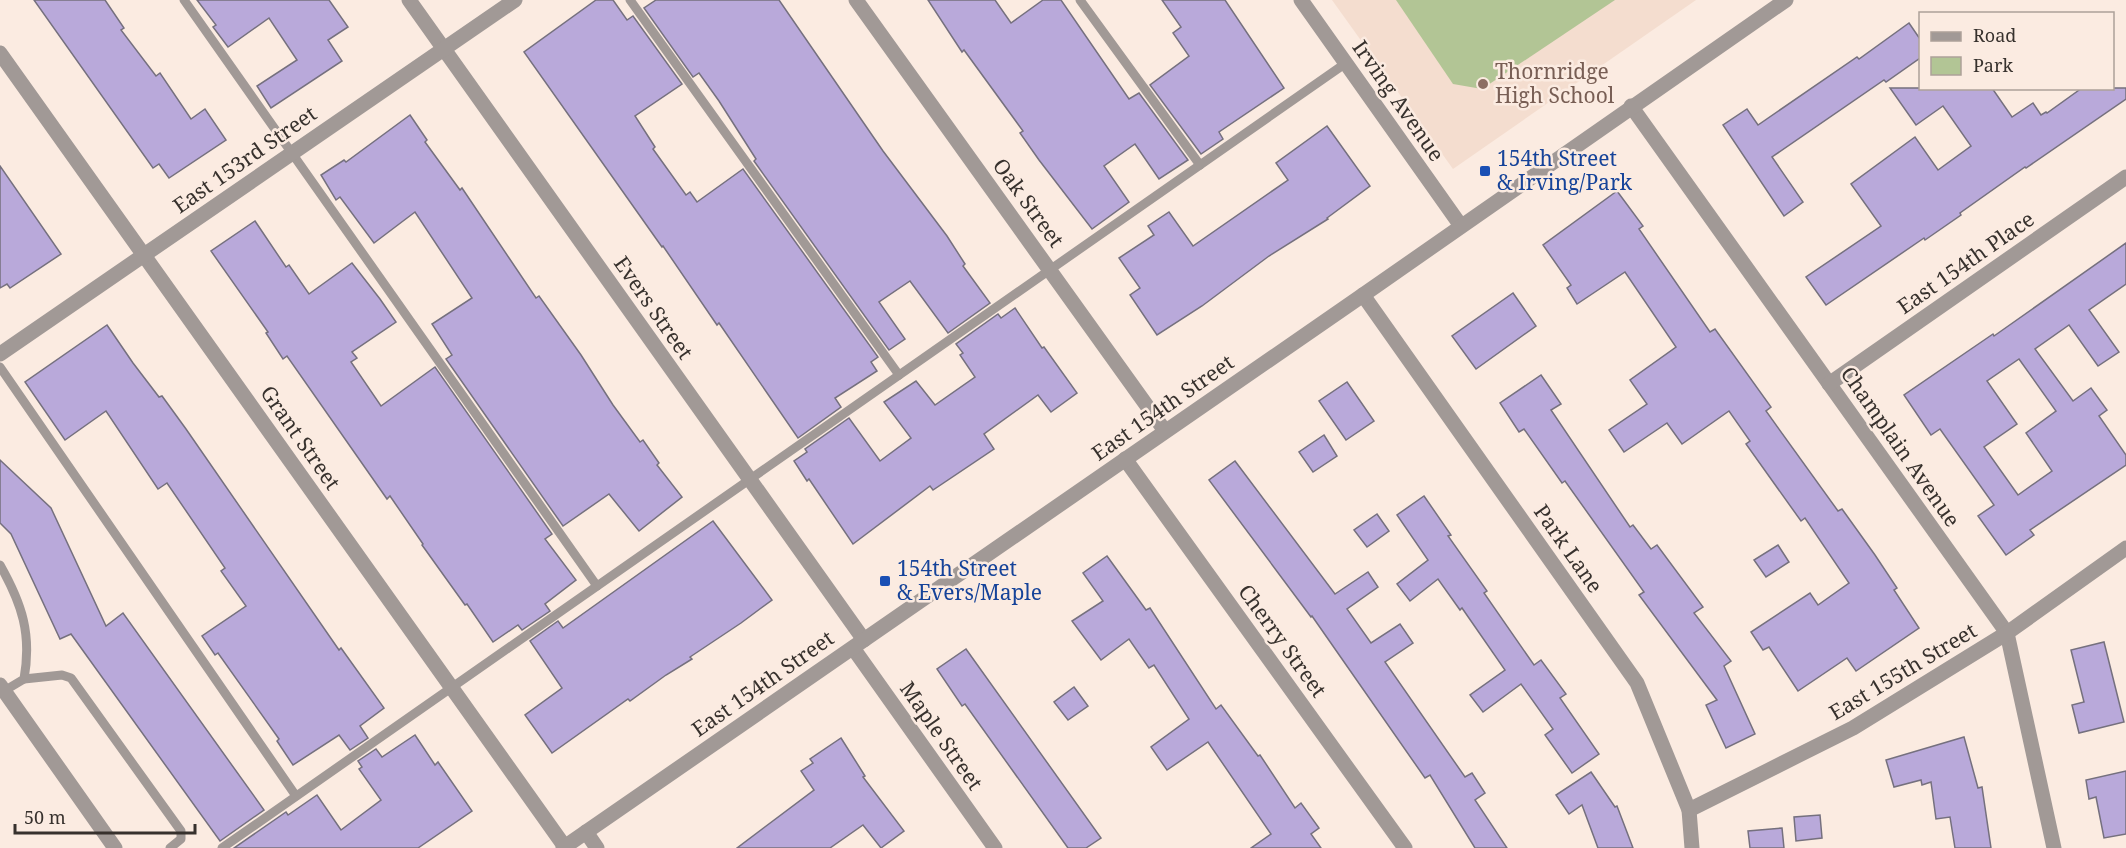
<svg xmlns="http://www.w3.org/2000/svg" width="2126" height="848" font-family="'Noto Serif',serif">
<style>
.built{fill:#f4ddcf}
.green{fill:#b2c595}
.building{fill:#b9a9da;stroke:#75707e;stroke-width:1.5;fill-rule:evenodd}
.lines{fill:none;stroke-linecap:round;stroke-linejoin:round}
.service{stroke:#a19996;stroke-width:9}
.minor{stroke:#a19996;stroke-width:15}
.tertiary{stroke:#a19996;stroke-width:15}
.education-dot{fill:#8d6e63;stroke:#fbebe1;stroke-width:2}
.transit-dot{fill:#1a4fb4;stroke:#fbebe1;stroke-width:2}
.labels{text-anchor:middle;stroke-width:5;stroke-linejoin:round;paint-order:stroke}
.education-label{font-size:21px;fill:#785e54;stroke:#fbebe1;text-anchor:start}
.street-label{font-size:21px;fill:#37312d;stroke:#fbebe1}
.transit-label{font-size:21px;fill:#164399;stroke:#fbebe1;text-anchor:start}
</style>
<rect width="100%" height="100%" fill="#fbebe1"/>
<path class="built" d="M1332,0H1696L1453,169Z"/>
<path class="green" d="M1396,0H1615L1482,89L1453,84Z"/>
<g class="building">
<path d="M34,0H105L124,28L121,30L156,76L160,73L191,119L205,109L226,140L169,178L159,164L153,168Z"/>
<path d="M197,0H329L348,27L328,40L342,61L271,108L257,86L297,60L269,18L228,47L213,27L216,25Z"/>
<path d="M596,0H613L627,20L633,16L682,84L635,116L655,147L653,149L686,195L690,192L697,202L743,169L878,357L871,362L877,371L835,398L841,407L798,438L719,323L717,325L663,246L662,247L524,52Z"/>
<path d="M656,0H779L883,151L947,236L965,264L963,266L990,303L948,333L910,281L879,302L905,339L889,350L754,161L756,159L719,101L699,73L693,77L644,8Z"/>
<path d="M928,0H995L1011,23L1043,0H1061L1129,99L1139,93L1188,160L1159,179L1135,144L1104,166L1129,202L1092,229L1039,160L1020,133L1023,131L964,50L962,52Z"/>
<path d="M1162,0H1225L1284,88L1219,132L1223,139L1201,154L1150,85L1189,56L1173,33L1181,27Z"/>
<path d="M1909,23L1920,39V58L1886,82L1884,80L1772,157L1803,202L1784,216L1723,125L1747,109L1758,125L1857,57L1859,59Z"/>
<path d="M1890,88H1992L2012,117L2033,103L2041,115L2046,112L2047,113L2082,88H2126V99L2026,168L2025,167L1960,213L1961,215L1925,240L1924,238L1826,305L1806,277L1881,226L1851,184L1915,137L1938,170L1971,146L1943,106L1916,125Z"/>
<path d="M410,115L427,140L425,142L460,190L462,188L536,298L539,296L581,355L613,405L640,442L643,440L659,463L657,465L682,497L639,531L609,494L563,526L446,359L452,355L432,324L472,298L415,212L374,243L340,197L336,200L321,175L344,160L346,162Z"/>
<path d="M1327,126L1370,186L1327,218L1328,219L1269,256L1202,306L1157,335L1130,295L1140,288L1119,258L1154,235L1148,226L1169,212L1193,246L1288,180L1276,163Z"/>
<path d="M0,166L61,254L10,288L7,284L0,288Z"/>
<path d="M1617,191L1643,226L1639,229L1710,332L1715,329L1771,407L1766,411L1838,511L1842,509L1875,555L1897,588L1894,590L1919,628L1856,671L1847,658L1798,691L1769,647L1763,650L1751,632L1810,593L1818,605L1849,583L1805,518L1801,521L1746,444L1750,441L1729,411L1682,444L1667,423L1624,452L1609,430L1647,404L1630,380L1676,347L1625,272L1577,304L1567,288L1571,285L1543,245Z"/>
<path d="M255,221L286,267L289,265L309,294L352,263L380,299L396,322L352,352L357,358L351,362L381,406L435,367L552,534L545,539L576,580L545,604L550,611L522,630L518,625L493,642L467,604L465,605L422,545L423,544L390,496L387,499L287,356L283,359L266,333L268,332L211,251Z"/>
<path d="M2126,243V284L2089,310L2119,352L2098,366L2069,325L2035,349L2073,401L2091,388L2107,410L2099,416L2126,455V465L2030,530L2034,535L2006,555L1978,516L1994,505L1940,429L1931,435L1904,395L1993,334L1994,336ZM2019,359L2056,411L2026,433L2052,471L2018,495L1984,447L2017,424L1987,381Z"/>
<path d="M1513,293L1536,326L1476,369L1452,336Z"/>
<path d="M1015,308L1042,348L1044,347L1077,393L1051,412L1038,395L984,434L994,449L933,490L930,486L853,544L809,479L807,481L794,461L807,452L805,449L849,418L880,461L911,438L884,402L916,381L935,405L975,377L960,355L963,353L956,344L998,314L1001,318Z"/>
<path d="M107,325L133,363L159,397L162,396L186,429L339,650L341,648L384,708L360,726L368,738L350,750L339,735L293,765L277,741L279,739L218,653L215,655L202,636L246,606L221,571L225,568L167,483L158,489L106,411L65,440L25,382Z"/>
<path d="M1541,375L1561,404L1551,410L1630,527L1633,525L1651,549L1657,545L1703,607L1694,613L1731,661L1724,666L1755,734L1726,748L1706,705L1717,700L1639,595L1644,592L1565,481L1562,483L1524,429L1519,432L1500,403Z"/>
<path d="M1347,382L1374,421L1346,440L1319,401Z"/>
<path d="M1324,435L1337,456L1313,472L1299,452Z"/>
<path d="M0,460L51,508L106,626L123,613L264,810L220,841L71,634L60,639L11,534L0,523Z"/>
<path d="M1235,461L1335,594L1368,572L1378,587L1347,609L1371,643L1400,624L1413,643L1385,662L1465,777L1472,773L1485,793L1475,800L1507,848H1475L1430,775L1425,778L1312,616L1311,617L1209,480Z"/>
<path d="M1424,496L1451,535L1448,536L1487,591L1484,593L1534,665L1541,660L1566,694L1560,698L1599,754L1572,773L1545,735L1553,729L1521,684L1483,712L1470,695L1505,670L1462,608L1460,610L1438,579L1410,601L1397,584L1428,560L1397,515Z"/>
<path d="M1377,514L1389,531L1367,547L1354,530Z"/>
<path d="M713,521L772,600L741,623L690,657L692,659L666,675L630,701L628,699L552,753L525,715L562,688L530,641L558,621L563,628Z"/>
<path d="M1778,545L1789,562L1766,577L1754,560Z"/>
<path d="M1107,556L1146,610L1150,608L1216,709L1221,705L1258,756L1260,755L1295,808L1301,803L1319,828L1311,834L1321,848H1251L1271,834L1208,742L1167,770L1151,747L1189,719L1154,665L1149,668L1129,639L1101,660L1072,621L1103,601L1083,573Z"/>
<path d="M2104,642L2124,722L2079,733L2072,705L2084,702L2071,650Z"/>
<path d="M966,649L1101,838L1086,848H1068L965,704L962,706L937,669Z"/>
<path d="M1074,687L1088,706L1068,720L1054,702Z"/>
<path d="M415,735L435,765L438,762L472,811L418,848H234L286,812L288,815L317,795L341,830L381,800L359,769L362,767L358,761L376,749L382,757Z"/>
<path d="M1964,737L1978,788L1982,787L1991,848H1955L1950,817L1936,819L1931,782L1922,785L1921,780L1894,787L1886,760Z"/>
<path d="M841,738L865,776L863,777L904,831L881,848L863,825L830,848H737L814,790L801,771L813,763L810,759Z"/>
<path d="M2126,771V834L2104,838L2096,797L2089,799L2086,780Z"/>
<path d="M1591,772L1615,807L1617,806L1633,848H1598L1582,805L1569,814L1556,795Z"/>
<path d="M1820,815L1822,838L1796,841L1794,817Z"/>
<path d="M1782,828L1784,848H1750L1748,831Z"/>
</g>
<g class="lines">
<g class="service">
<path d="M184,0L597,586"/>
<path d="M630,0L899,375"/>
<path d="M1080,0L1200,165"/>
<path d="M0,367L296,796"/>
<path d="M0,565C22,604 32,634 24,679L4,691"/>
<path d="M24,679L62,675L71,678L181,831V839L170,848"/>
<path d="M222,848L1346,63"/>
</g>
<g class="minor">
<path d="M409,0L864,640"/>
<path d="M856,0L1165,431"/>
<path d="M1301,0L1461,226"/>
<path d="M0,53L565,847"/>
<path d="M1631,106L2007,633L2054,848"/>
<path d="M1363,295L1637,683L1689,810L1692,848"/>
<path d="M0,354L515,0"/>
<path d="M1829,384L2126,177"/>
<path d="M1125,459L1405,848"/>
<path d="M853,648L995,848"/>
<path d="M1689,810L1853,728L2007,633L2126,548"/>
<path d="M586,832L597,848"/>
</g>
<g class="tertiary">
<path d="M0,685L115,848"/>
<path d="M563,848L1363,295L1786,0"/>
</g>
</g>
<circle class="education-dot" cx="1483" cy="84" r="6"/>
<g class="transit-dot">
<rect x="1479" y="165" width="12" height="12" rx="3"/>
<rect x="879" y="575" width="12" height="12" rx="3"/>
</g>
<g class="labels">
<g class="education-label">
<text x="1495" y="79">Thornridge<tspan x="1495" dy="24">High School</tspan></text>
</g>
<g class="street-label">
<text transform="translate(1398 101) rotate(55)" y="7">Irving Avenue</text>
<text transform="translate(245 160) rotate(-35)" y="7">East 153rd Street</text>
<text transform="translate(1028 203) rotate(54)" y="7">Oak Street</text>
<text transform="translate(1966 263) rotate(-35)" y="7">East 154th Place</text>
<text transform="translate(653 308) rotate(55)" y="7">Evers Street</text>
<text transform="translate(1163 408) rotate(-35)" y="7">East 154th Street</text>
<text transform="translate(300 438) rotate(55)" y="7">Grant Street</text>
<text transform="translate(1900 447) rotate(55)" y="7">Champlain Avenue</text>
<text transform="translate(1568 549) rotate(55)" y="7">Park Lane</text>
<text transform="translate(1282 641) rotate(54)" y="7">Cherry Street</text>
<text transform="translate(1903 672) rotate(-31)" y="7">East 155th Street</text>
<text transform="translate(763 684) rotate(-35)" y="7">East 154th Street</text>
<text transform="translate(941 736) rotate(55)" y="7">Maple Street</text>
</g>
<g class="transit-label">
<text x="1497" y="166">154th Street<tspan x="1497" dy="24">&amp; Irving/Park</tspan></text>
<text x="897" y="576">154th Street<tspan x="897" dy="24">&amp; Evers/Maple</tspan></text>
</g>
</g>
<rect x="1919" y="12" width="195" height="78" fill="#fbebe1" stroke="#ada199" stroke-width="1.5"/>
<rect x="1931" y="32" width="30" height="9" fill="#a19996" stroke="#ada199" stroke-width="1.5"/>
<text x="1973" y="42" font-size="18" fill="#37312d">Road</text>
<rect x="1931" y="57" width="30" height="18" fill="#b2c595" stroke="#ada199" stroke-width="1.5"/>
<text x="1973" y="72" font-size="18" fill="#37312d">Park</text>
<path d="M15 824v9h180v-9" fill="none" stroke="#37312d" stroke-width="3"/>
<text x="24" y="824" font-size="18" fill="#37312d" stroke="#fbebe1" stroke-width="4.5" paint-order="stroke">50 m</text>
</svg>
